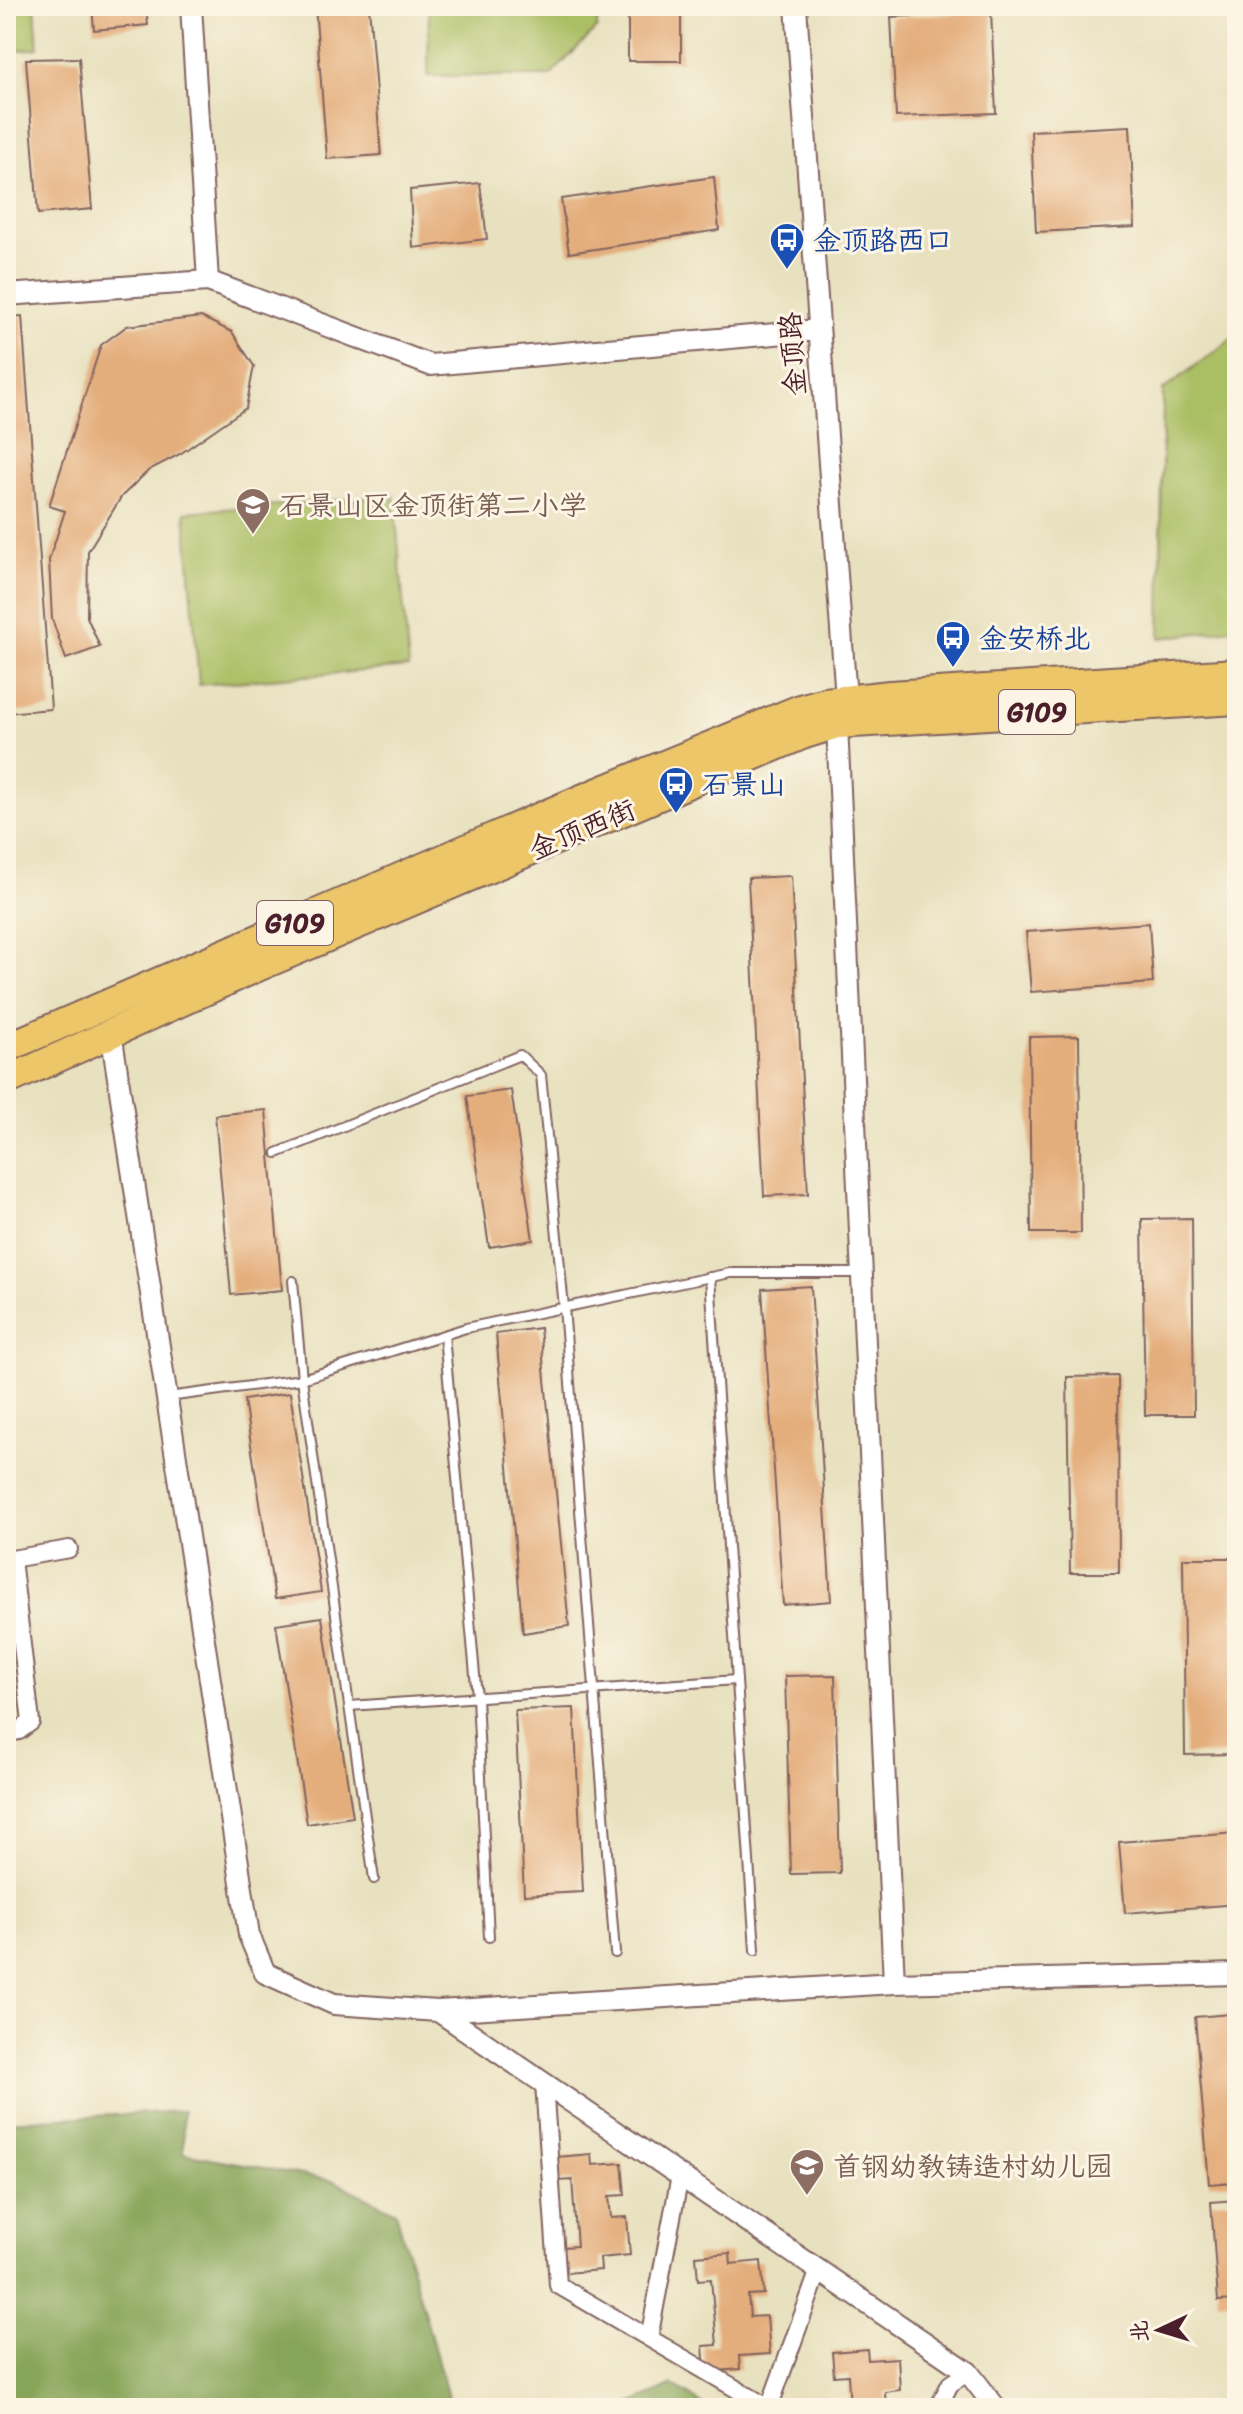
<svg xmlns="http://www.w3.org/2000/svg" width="1243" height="2414" font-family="Sriracha,'LXGW WenKai TC',sans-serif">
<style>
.green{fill:#aabe63;stroke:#7a6e47;stroke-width:2}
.forest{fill:#87a559;stroke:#686242;stroke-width:2}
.building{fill:#e4ad7b}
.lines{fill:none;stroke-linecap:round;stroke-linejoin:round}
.service-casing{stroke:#81635f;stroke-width:12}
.minor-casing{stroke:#81635f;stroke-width:20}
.tertiary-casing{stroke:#81635f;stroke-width:24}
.trunk-casing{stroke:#81635f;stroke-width:32}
.service{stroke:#fff;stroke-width:8}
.minor{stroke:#fff;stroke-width:16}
.tertiary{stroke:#fff;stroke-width:20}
.trunk{stroke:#ecc669;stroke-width:28}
.labels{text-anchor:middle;stroke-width:6;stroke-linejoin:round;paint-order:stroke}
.shield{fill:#fcf5e5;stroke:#7f5f63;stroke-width:2}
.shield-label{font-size:26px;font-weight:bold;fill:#4a1f2b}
.transit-label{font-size:28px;fill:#164399;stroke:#fcf5e5;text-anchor:start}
.street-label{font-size:28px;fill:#4a1f2b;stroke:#fcf5e5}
.education-label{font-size:28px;fill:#785e54;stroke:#fcf5e5;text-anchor:start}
</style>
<rect width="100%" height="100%" fill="#fcf5e5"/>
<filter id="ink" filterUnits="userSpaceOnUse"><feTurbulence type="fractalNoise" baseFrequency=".0125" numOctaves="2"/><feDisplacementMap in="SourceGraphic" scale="16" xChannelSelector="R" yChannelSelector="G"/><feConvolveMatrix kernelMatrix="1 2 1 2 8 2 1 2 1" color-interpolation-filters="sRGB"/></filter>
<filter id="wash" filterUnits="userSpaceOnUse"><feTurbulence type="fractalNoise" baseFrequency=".006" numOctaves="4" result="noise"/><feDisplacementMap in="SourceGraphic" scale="32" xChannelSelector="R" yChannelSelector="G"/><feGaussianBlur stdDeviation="1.8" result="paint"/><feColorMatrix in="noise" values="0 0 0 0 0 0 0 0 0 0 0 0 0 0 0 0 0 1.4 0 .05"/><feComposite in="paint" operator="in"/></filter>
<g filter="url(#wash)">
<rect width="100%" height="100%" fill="#e8e1bf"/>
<g class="green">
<path d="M6,6H35L38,48L6,52Z"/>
<path d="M429,6H598L597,28L550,76H428Z"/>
<path d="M1237,335V628L1160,638L1163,390Z"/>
<path d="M394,496L409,667L199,685L185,512Z"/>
</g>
<g class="forest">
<path d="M183,2111V2153L334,2181L396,2212L451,2408H6V2121Z"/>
<path d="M673,2385L708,2408H622Z"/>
</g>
<g id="blocks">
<g class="building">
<path d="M92,6H146L148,25L94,30Z"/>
<path d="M315,6H369L381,155L327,159Z"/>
<rect x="628" y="6" width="53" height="55"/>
<path d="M991,12L996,113L896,117L891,17Z"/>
<path d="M79,58L92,209L38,214L26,59Z"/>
<path d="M1130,126L1135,227L1036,232L1031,131Z"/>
<path d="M714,177L719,230L569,253L561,199Z"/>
<path d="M480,183L487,239L413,248L410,190Z"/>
<path d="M22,316L51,709L6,713V317Z"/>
<path d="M201,317L232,332L254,366L246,408L180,454L149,470L122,496L88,551L87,617L100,647L66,659L52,619L49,560L65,511L49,506L101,345L127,326Z"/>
<path d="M791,876L808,1194L764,1196L748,878Z"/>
<path d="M1149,923L1153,983L1031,992L1026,932Z"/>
<path d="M1079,1036L1081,1233H1031L1029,1037Z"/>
<path d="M511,1090L533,1240L489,1247L467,1096Z"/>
<path d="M266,1110L282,1290L231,1295L215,1115Z"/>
<path d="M1192,1218L1194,1415H1145L1142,1219Z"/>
<path d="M811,1286L831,1601L783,1605L762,1289Z"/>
<path d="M540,1328L569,1626L523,1633L496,1334Z"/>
<path d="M1118,1376L1119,1573H1070L1067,1377Z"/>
<path d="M290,1393L321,1592L275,1599L244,1400Z"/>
<path d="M1183,1558H1233L1235,1754L1185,1755Z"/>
<path d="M322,1617L353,1817L307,1824L276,1624Z"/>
<path d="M835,1675L840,1873L791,1874L785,1676Z"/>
<path d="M574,1708L583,1892L524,1895L515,1710Z"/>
<path d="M1237,1833V1904L1125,1913L1119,1842Z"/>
<path d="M1230,2014L1237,2097V2182L1209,2184L1195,2017Z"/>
<path d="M591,2154L592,2165L622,2163L625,2195L609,2196L611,2218L627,2217L630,2255L600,2258L601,2270L566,2273L563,2247L577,2246L572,2180L558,2181L557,2157Z"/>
<path d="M1237,2200V2300L1218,2301L1211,2202Z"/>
<path d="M730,2253L731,2264L761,2261L764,2294L748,2295L750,2317L767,2316L770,2354L739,2356L740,2369L705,2372L703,2346L717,2345L711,2279L698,2280L696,2256Z"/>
<path d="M867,2349L868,2360L898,2358L900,2390L885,2392L886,2408H850L848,2375L834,2376L832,2352Z"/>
</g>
</g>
</g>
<g filter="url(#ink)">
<use href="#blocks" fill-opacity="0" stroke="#81635f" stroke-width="2"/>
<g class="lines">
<defs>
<g id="service">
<path d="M6,1022L22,1037"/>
<path d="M277,1153L520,1055L541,1075L564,1307L615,1953"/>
<path d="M710,1277L755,1950"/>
<path d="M293,1281L302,1379L374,1879"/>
<path d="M444,1335L477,1697L489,1937"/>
<path d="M168,1397L302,1379L466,1328L730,1273H862"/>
<path d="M349,1706L737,1680"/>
</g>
<g id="minor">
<path d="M6,1560L69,1549"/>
<path d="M6,1733L19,1731L31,1722L12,1559"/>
<path d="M544,2083L558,2285L769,2408"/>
<path d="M649,2338L680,2176"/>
<path d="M769,2408L819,2270"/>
<path d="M938,2408L950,2384L968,2372"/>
</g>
<g id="tertiary">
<path d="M191,6L208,281"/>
<path d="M796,6L846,699"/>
<path d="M6,295L208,281L430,365L819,330"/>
<path d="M837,724L894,1983"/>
<path d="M111,1032L249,1935L265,1973L334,2004L438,2011L968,2372L996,2408"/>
<path d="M438,2011L894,1983L1237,1974"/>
</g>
<g id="trunk">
<path d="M6,1048L584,798L800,709L825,702L890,695L1237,673"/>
<path d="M6,1081L262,965L802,735L837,724L1237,700"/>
</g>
</defs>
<use href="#service" class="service-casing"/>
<use href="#minor" class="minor-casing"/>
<use href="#tertiary" class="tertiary-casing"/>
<use href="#trunk" class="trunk-casing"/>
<use href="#service" class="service"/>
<use href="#minor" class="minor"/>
<use href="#tertiary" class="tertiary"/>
<use href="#trunk" class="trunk"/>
</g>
</g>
<defs>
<symbol id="bus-pin" viewBox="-11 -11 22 30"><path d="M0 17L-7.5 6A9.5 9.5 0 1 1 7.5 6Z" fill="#1a4fb4" stroke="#fcf5e5"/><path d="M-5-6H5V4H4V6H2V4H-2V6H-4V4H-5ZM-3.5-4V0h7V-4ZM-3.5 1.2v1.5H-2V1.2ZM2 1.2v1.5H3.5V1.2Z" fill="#fff"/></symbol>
<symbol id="school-pin" viewBox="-11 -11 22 30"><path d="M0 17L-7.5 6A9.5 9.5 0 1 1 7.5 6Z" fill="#8d6e63" stroke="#fcf5e5"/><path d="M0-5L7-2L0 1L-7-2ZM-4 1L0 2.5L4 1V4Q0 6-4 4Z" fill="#fff"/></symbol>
</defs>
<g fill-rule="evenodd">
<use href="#bus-pin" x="767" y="220" width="40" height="54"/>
<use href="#school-pin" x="233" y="485" width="40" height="54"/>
<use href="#bus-pin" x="933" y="618" width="40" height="54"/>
<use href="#bus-pin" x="656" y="764" width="40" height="54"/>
<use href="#school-pin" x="787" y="2146" width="40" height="54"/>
</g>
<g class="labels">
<g class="shield">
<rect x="999" y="690" width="76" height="44" rx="6"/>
<rect x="257" y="901" width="76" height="44" rx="6"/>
</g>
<g class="shield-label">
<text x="1037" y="721">G109</text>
<text x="295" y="932">G109</text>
</g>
<g class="transit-label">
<text x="813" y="250">金顶路西口</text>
<text x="979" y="648">金安桥北</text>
<text x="702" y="794">石景山</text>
</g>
<g class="street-label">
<text transform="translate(792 354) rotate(-94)" y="10">金顶路</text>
<text transform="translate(582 829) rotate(-23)" y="10">金顶西街</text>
</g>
<g class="education-label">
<text x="279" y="515">石景山区金顶街第二小学</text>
<text x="833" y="2176">首钢幼教铸造村幼儿园</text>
</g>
</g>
<rect width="1243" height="2414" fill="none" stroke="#fcf5e5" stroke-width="32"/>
<g transform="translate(1159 2330) rotate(266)" stroke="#fcf5e5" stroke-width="6" paint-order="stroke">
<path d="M0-6L14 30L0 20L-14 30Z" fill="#4a1f2b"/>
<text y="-12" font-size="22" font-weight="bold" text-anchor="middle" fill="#4a1f2b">北</text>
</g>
</svg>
